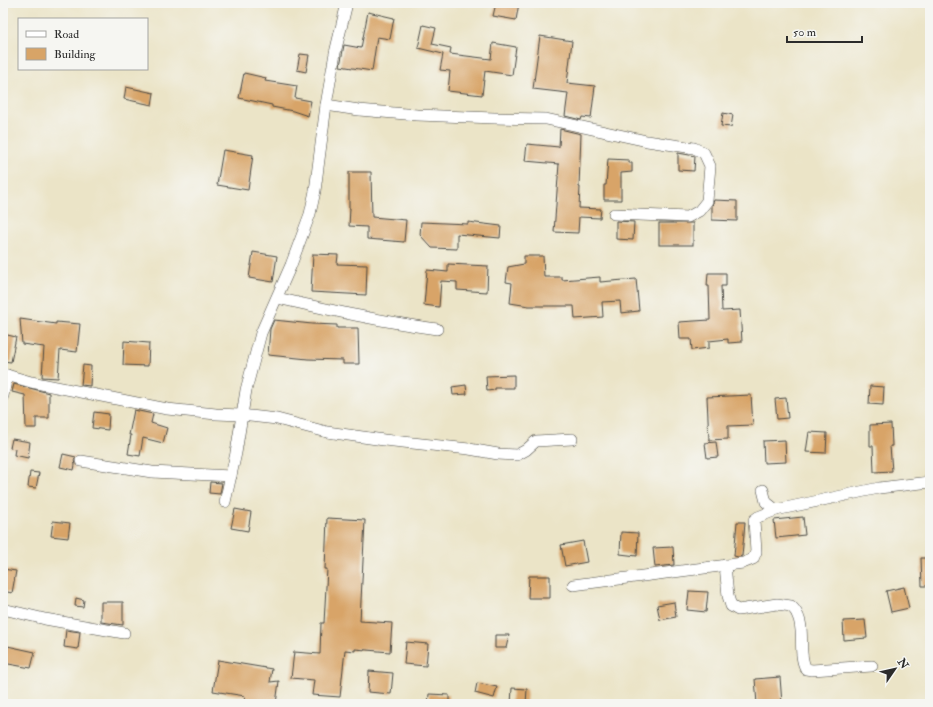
<svg xmlns="http://www.w3.org/2000/svg" width="933" height="707" font-family="'IM FELL Double Pica',serif">
<style>
.building{fill:#d8a467}
.lines{fill:none;stroke-linecap:round;stroke-linejoin:round}
.minor-casing{stroke:#484742;stroke-width:12}
.minor{stroke:#fff;stroke-width:11}
</style>
<rect width="100%" height="100%" fill="#f6f6f2"/>
<filter id="ink" filterUnits="userSpaceOnUse"><feTurbulence type="fractalNoise" baseFrequency=".025" numOctaves="2"/><feDisplacementMap in="SourceGraphic" scale="8" xChannelSelector="R" yChannelSelector="G"/><feConvolveMatrix kernelMatrix="1 2 1 2 8 2 1 2 1" color-interpolation-filters="sRGB"/></filter>
<filter id="wash" filterUnits="userSpaceOnUse"><feTurbulence type="fractalNoise" baseFrequency=".012" numOctaves="4" result="noise"/><feDisplacementMap in="SourceGraphic" scale="16" xChannelSelector="R" yChannelSelector="G"/><feGaussianBlur stdDeviation="0.9" result="paint"/><feColorMatrix in="noise" values="0 0 0 0 0 0 0 0 0 0 0 0 0 0 0 0 0 1.4 0 .05"/><feComposite in="paint" operator="in"/></filter>
<g filter="url(#wash)">
<rect width="100%" height="100%" fill="#ebe4c7"/>
<g id="blocks">
<g class="building">
<path d="M496,3H519L516,20L493,16Z"/>
<path d="M368,12L394,18L390,39L377,37L372,71L340,66L344,45L361,48Z"/>
<path d="M423,25L436,28L432,44L451,48L450,54L491,59L493,43L516,47L512,75L485,71L482,95L448,91L450,71L440,70L443,54L418,48Z"/>
<path d="M540,36L572,41L567,83L595,86L591,118L582,117L581,120L565,116L568,93L533,89Z"/>
<path d="M300,54L309,55L306,72L297,70Z"/>
<path d="M244,73L266,78L265,81L297,86L295,98L311,101L308,116L293,111L272,107V105L239,98Z"/>
<path d="M126,87L154,93L152,105L124,99Z"/>
<path d="M723,113L733,115L731,127L721,126Z"/>
<path d="M560,129L581,134L579,187H580L579,208L601,209L600,218L579,217L578,233L554,232L559,164L525,161L527,144L559,147Z"/>
<path d="M223,150L253,155L248,190L217,185Z"/>
<path d="M678,153L695,156L694,171L678,170Z"/>
<path d="M608,159L629,160V163H632V172L621,173V200H604V185H606Z"/>
<path d="M349,172H371L372,217L406,220L404,242L367,239V227L349,226L350,208H349Z"/>
<path d="M714,200L737,201V221L712,220V206Z"/>
<path d="M616,221L634,222L633,240L616,239Z"/>
<path d="M421,222L468,224V222L501,226L500,238L457,234V249L432,248L420,235Z"/>
<rect x="659" y="223" width="34" height="22"/>
<path d="M253,252L277,256L273,282L249,278Z"/>
<path d="M313,254L338,255L337,264L367,265L366,295L311,292Z"/>
<path d="M524,256H543L544,277H562V280L600,277V282L636,279L639,311L621,313L620,301L602,302L603,317L575,319L574,306H529L510,303L512,283L506,282L508,267L524,264Z"/>
<path d="M448,264L488,266L487,292L457,290V282L441,281L439,307L424,305L427,270L448,272Z"/>
<path d="M708,273H726V286H721L722,311L740,310L742,342L728,343V339L709,341V348L692,350L691,339H680L679,322L710,320L709,286H707Z"/>
<path d="M20,319L56,324V322L80,324L77,352L60,350L58,378L42,377L44,347L22,344Z"/>
<path d="M274,320L312,324L337,325V328H358L359,364H343V360L308,359L268,355L270,329Z"/>
<path d="M3,334L16,337L11,362L3,361Z"/>
<path d="M124,341L149,343L148,366L123,365Z"/>
<path d="M83,365L91,366L90,386L81,385Z"/>
<path d="M514,375V388H495V390L487,391L486,376Z"/>
<path d="M14,384L49,393V418H36V428H26L25,395L12,392Z"/>
<path d="M466,385L467,394L453,395L452,387Z"/>
<path d="M870,386L884,387L883,405L869,404Z"/>
<path d="M751,395L753,425L728,426V439L709,440L707,397Z"/>
<path d="M786,398L788,418L777,419L775,399Z"/>
<path d="M134,410L153,414L151,423L167,428L163,443L143,438L140,456L128,454L131,435H129Z"/>
<path d="M94,412L109,414L108,430L92,428Z"/>
<path d="M891,424L892,446H890L892,471L874,472L873,446H870V425Z"/>
<path d="M809,432L827,433L826,453L806,452Z"/>
<path d="M12,439L30,442L28,458L14,455L15,449L10,448Z"/>
<path d="M785,440L786,462L764,463L763,441Z"/>
<path d="M716,442L718,457L707,458L705,443Z"/>
<path d="M63,454L76,457L74,460L75,465L74,470L60,467Z"/>
<path d="M30,472L39,473L36,488L28,487Z"/>
<path d="M210,482L222,483L220,494L209,493Z"/>
<path d="M235,509L251,512L248,531L231,528Z"/>
<path d="M803,517L805,535L776,538L774,520Z"/>
<path d="M327,518L365,520L360,621L392,623L390,652L355,649V651L345,650L340,697L312,695L314,680L291,678L294,652L320,654L321,623H324L327,569H325Z"/>
<path d="M53,521L70,523L68,538L51,536Z"/>
<path d="M737,522H745L742,556L738,557L734,556Z"/>
<path d="M621,532L638,533L637,556L620,554Z"/>
<path d="M583,541L587,562L565,566L561,545Z"/>
<path d="M673,547L674,565L655,567L653,548Z"/>
<path d="M921,558H930V586H922Z"/>
<path d="M3,569L16,571L12,593L3,591Z"/>
<path d="M529,576H550V598H528Z"/>
<path d="M904,587L909,608L891,612L886,591Z"/>
<path d="M689,591L708,592L706,612L687,610Z"/>
<path d="M76,598L84,600L83,607L75,606Z"/>
<path d="M101,602H123V625L101,622Z"/>
<path d="M674,602L676,617L660,620L657,605Z"/>
<path d="M865,620L867,638L844,640L843,621Z"/>
<path d="M66,630L80,632L78,649L64,647Z"/>
<path d="M495,635H509L506,648H495Z"/>
<path d="M406,642L428,644L426,666L404,664Z"/>
<path d="M3,645L35,652L31,668L3,663Z"/>
<path d="M218,660L272,669L270,682L279,681L276,704L244,702L245,696L213,691Z"/>
<path d="M369,671L393,673L391,694L368,692Z"/>
<path d="M780,677L782,704H757L755,679Z"/>
<path d="M477,683L497,687L494,698L475,693Z"/>
<path d="M512,688L527,689L526,704H511Z"/>
<path d="M429,694L449,695V704H428Z"/>
</g>
</g>
</g>
<g filter="url(#ink)">
<use href="#blocks" fill-opacity="0" stroke="#484742" stroke-width="1"/>
<g class="lines">
<defs>
<g id="minor">
<path d="M326,105L359,110L417,115L494,118L546,119L647,141L694,148L704,153L710,166L707,201L699,211L688,217L614,214"/>
<path d="M277,298C330,310 383,322 437,329"/>
<path d="M3,374L31,382L167,409L216,414L241,415L277,419L327,432L384,440L469,449L498,454L517,455L526,450L536,441L572,439"/>
<path d="M3,396L7,375"/>
<path d="M81,461L152,472L231,476"/>
<path d="M763,490L766,502L776,510L879,488L930,482"/>
<path d="M225,502L236,453L246,390L261,333L291,265L310,214L315,191L326,105L335,53L347,3"/>
<path d="M725,565L728,596L731,606L738,610L777,604L791,606C793,608 796,611 797,614C806,630 797,653 806,669L812,670L872,666"/>
<path d="M573,585L743,563L753,559L756,552L754,520L758,517L776,510"/>
<path d="M3,609L45,619L124,633"/>
</g>
</defs>
<use href="#minor" class="minor-casing"/>
<use href="#minor" class="minor"/>
</g>
</g>
<rect width="933" height="707" fill="none" stroke="#f6f6f2" stroke-width="16"/>
<rect x="18" y="18" width="130" height="52" fill="#f6f6f2" stroke="#a5a5a2"/>
<rect x="26" y="31" width="20" height="6" fill="#ffffff" stroke="#a5a5a2"/>
<text x="54" y="38" font-size="12" fill="#2b2b2b">Road</text>
<rect x="26" y="48" width="20" height="12" fill="#d8a467" stroke="#a5a5a2"/>
<text x="54" y="58" font-size="12" fill="#2b2b2b">Building</text>
<g transform="translate(895 669) rotate(56)" stroke="#f6f6f2" stroke-width="3" paint-order="stroke">
<path d="M0-3L7 15L0 10L-7 15Z" fill="#2b2b2b"/>
<text y="-6" font-size="11" font-weight="bold" text-anchor="middle" fill="#2b2b2b">N</text>
</g>
<path d="M787 36v6h75v-6" fill="none" stroke="#2b2b2b" stroke-width="2"/>
<text x="793" y="36" font-size="12" fill="#2b2b2b" stroke="#f6f6f2" stroke-width="3" paint-order="stroke">50 m</text>
</svg>
